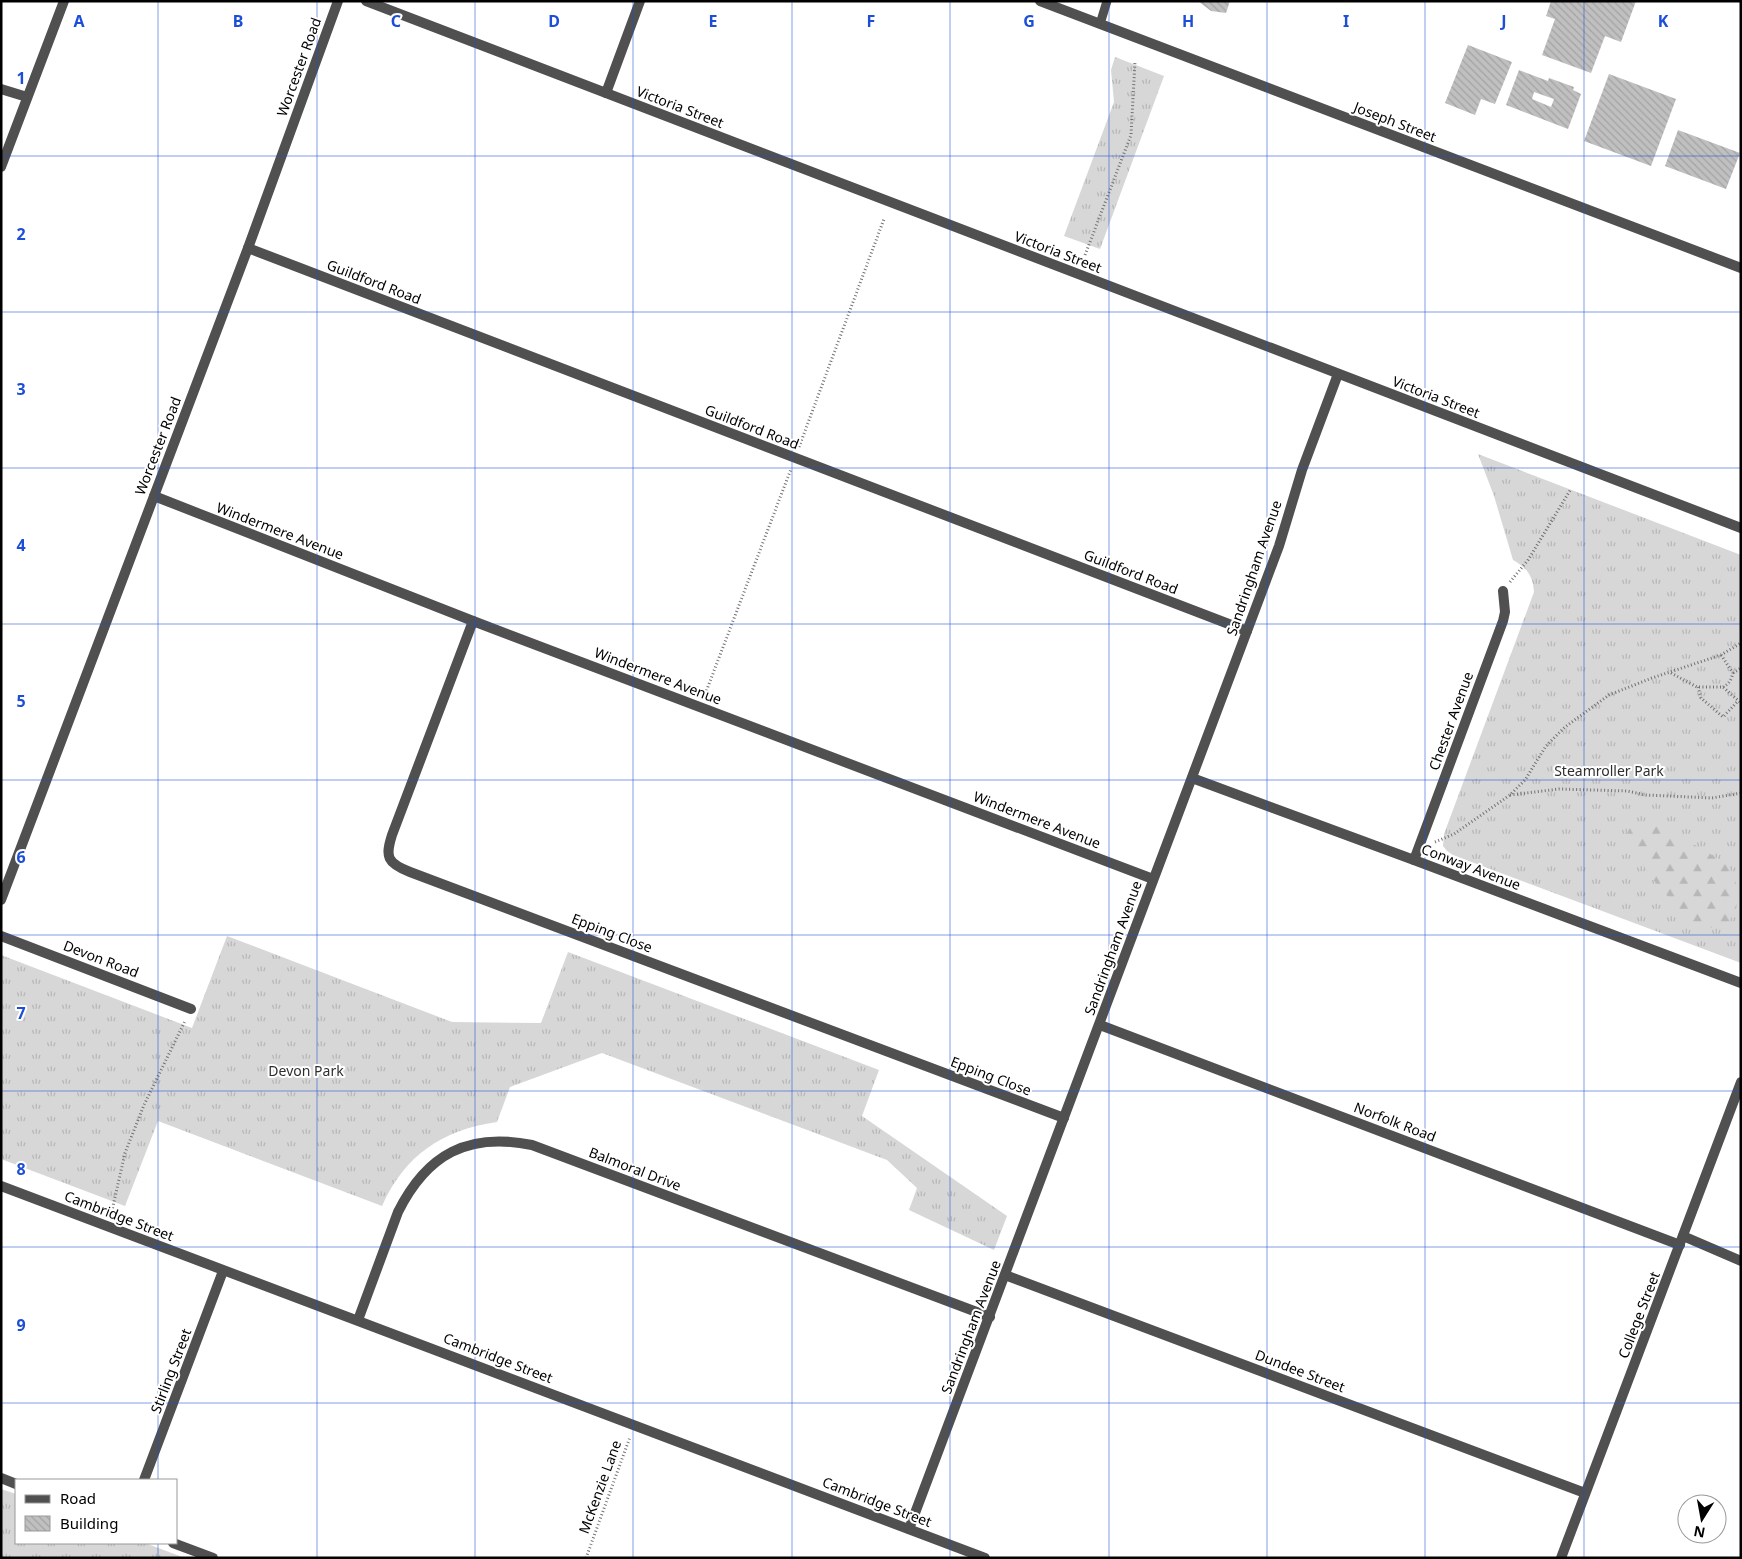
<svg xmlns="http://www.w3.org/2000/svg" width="1742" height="1559" font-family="'Noto Sans',sans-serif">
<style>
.grass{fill:url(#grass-tufts)}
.forest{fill:url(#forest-firs)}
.building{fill:url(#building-back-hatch);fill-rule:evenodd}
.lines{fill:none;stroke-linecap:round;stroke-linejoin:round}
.path{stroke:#727272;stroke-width:3;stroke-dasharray:1 2.5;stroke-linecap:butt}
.service{stroke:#505050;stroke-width:9}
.minor{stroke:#505050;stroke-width:10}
.tertiary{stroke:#505050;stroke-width:10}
.grid{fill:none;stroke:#1d4ed8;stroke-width:1;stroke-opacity:0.55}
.labels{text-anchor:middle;stroke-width:4;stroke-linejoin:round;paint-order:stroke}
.street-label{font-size:14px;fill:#000;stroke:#fff}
.park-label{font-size:14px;fill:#2e2e2e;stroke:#fff}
.grid-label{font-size:16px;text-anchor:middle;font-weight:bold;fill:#1d4ed8;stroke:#fff;stroke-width:4;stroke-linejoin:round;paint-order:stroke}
</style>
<defs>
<pattern id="grass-tufts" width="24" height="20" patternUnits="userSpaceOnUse" patternTransform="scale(1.25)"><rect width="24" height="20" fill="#d7d7d7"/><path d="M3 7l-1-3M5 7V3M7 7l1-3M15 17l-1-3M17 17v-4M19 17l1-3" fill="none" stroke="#b7b7b7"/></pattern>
<pattern id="forest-firs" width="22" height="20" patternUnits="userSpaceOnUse" patternTransform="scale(1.25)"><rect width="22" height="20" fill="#d7d7d7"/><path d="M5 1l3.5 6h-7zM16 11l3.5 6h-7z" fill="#b7b7b7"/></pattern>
<pattern id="building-back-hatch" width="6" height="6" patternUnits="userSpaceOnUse" patternTransform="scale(1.25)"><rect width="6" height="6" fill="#c0c0c0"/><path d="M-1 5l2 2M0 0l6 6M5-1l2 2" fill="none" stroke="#a3a3a3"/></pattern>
</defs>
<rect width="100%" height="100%" fill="#fff"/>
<g class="grass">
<path d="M1115,57L1164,76L1100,249L1064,236L1114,102L1111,70Z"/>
<path d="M1478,454L1741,555V963L1453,855L1447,851L1443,846L1444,834L1534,592C1533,576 1527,568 1513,560L1494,496Z"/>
<path d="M227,936L452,1022L541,1023L568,952L879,1070L862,1116L1007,1216L994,1250L909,1210L917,1188L887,1160L602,1053L510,1087L497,1122C442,1130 405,1155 382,1206L158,1121L125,1206L1,1159V955L192,1028Z"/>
<path d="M1,1489L16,1494V1543H145L185,1558H1Z"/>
</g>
<path class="forest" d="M1640,822C1643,823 1647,823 1651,824C1666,829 1721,857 1730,869C1742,888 1742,923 1715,927C1709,928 1703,928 1697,924C1688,920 1650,878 1645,868C1642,864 1642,858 1639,854C1635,849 1630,846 1626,840C1627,830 1630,826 1640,822Z"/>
<g class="building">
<path d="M1198,1H1230L1226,13L1211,11Z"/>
<path d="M1551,1H1636L1621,42L1605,36L1591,73L1542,55L1555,19L1546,16Z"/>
<path d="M1468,45L1512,62L1495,104L1481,99L1475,115L1445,103Z"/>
<path d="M1519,70L1548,81L1549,78L1574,87L1573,90L1581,94L1568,129L1506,105ZM1534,92L1554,99L1551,107L1532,99Z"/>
<path d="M1609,74L1676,99L1651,166L1584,141Z"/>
<path d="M1678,130L1740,153L1726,189L1665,166Z"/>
</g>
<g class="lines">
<g class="path">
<path d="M1085,255L1131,135L1135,62"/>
<path d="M799,447L884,219"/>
<path d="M1510,582L1528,560L1571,489"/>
<path d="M1721,655L1733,673C1731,680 1729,684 1723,687"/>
<path d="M1671,673L1697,687H1723L1741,703"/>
<path d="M1733,673L1741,668"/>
<path d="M1698,687L1701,698L1723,717L1738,701"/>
<path d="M704,697L791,469"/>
<path d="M1510,795L1559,789L1627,791L1646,795L1712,798L1741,793"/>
<path d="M1435,842L1454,834L1510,795L1525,780L1546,746L1565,727L1609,695L1652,678L1721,655L1741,643"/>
<path d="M111,1215L125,1153L144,1105L185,1021"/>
<path d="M586,1558L630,1437"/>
</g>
<path class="service" d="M1100,24L1107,1"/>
<g class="minor">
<path d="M1040,1L1741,268"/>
<path d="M606,93L640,1"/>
<path d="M248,248L1247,631"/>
<path d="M154,496L473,621L1153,879"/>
<path d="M473,621L392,835C385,857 387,863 410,872L1064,1118"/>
<path d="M1192,778L1414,860L1741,983"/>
<path d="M1414,860L1503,621L1505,612L1503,591"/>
<path d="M1,900L248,248L338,1"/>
<path d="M1,936L191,1009"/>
<path d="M1100,1025L1680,1245"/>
<path d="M1,1186L985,1558"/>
<path d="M1683,1236L1741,1261"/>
<path d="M1005,1275L1585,1493"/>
<path d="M358,1320L398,1212C427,1154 468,1132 532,1145L990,1317"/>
<path d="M1,1478L16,1484"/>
<path d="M144,1480L223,1271"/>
<path d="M909,1529L1279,546L1302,470L1338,374"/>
<path d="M173,1543L213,1558"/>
<path d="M1561,1558L1741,1082"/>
</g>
<g class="tertiary">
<path d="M366,1L1741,528"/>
<path d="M1,89L27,97"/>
<path d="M1,167L64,1"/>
</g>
</g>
<path class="grid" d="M158,1V1480M317,1V1558M475,1V1558M633,1V1558M792,1V1558M950,1V1558M1109,1V1558M1267,1V1558M1425,1V1558M1584,1V1558M1,156H1741M1,312H1741M1,468H1741M1,624H1741M1,780H1741M1,935H1741M1,1091H1741M1,1247H1741M1,1403H1741M158,1543V1558"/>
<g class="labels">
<g class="street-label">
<text transform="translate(299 67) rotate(-70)" y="5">Worcester Road</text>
<text transform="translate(680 107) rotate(21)" y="5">Victoria Street</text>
<text transform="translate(1395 122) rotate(21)" y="5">Joseph Street</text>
<text transform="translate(1058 252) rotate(21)" y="5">Victoria Street</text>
<text transform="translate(374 282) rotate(21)" y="5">Guildford Road</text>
<text transform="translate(1436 397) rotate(21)" y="5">Victoria Street</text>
<text transform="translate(752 427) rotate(21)" y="5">Guildford Road</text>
<text transform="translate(158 446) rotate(-69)" y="5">Worcester Road</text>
<text transform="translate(280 531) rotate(21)" y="5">Windermere Avenue</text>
<text transform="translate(1254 568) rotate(-71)" y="5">Sandringham Avenue</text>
<text transform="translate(1131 572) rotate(21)" y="5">Guildford Road</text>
<text transform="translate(658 676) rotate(21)" y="5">Windermere Avenue</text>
<text transform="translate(1451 721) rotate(-70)" y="5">Chester Avenue</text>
<text transform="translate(1037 820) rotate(21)" y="5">Windermere Avenue</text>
<text transform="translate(1471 867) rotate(21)" y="5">Conway Avenue</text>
<text transform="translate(612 933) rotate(21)" y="5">Epping Close</text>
<text transform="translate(1113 948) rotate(-70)" y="5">Sandringham Avenue</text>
<text transform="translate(101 959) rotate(21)" y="5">Devon Road</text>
<text transform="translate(991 1076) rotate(21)" y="5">Epping Close</text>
<text transform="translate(1395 1122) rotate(21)" y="5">Norfolk Road</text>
<text transform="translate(635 1169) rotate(21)" y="5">Balmoral Drive</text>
<text transform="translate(119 1216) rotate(21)" y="5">Cambridge Street</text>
<text transform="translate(1639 1315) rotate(-69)" y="5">College Street</text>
<text transform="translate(971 1327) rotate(-69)" y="5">Sandringham Avenue</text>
<text transform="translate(498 1358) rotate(21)" y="5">Cambridge Street</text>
<text transform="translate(171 1371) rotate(-69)" y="5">Stirling Street</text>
<text transform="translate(1300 1371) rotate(21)" y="5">Dundee Street</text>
<text transform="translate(600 1487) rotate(-70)" y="5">McKenzie Lane</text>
<text transform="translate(877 1502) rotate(21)" y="5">Cambridge Street</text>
</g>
<g class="park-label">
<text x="1609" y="776">Steamroller Park</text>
<text x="306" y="1076">Devon Park</text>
</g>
</g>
<g class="grid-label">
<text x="79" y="27">A</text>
<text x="238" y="27">B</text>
<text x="396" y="27">C</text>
<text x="554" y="27">D</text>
<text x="713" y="27">E</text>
<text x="871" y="27">F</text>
<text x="1029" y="27">G</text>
<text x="1188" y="27">H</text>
<text x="1346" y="27">I</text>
<text x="1504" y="27">J</text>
<text x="1663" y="27">K</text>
<text x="21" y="84">1</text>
<text x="21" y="240">2</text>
<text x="21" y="395">3</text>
<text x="21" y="551">4</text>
<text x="21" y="707">5</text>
<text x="21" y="863">6</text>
<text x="21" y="1019">7</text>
<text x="21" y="1175">8</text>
<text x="21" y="1331">9</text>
</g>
<rect width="1742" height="1559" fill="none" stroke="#000000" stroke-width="5"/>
<rect x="15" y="1479" width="162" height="65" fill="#ffffff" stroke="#999999"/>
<rect x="25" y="1495" width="25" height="8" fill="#505050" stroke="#999999"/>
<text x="60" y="1504" font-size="15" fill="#000000">Road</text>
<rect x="25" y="1516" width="25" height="15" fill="url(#building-back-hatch)" stroke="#999999"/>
<text x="60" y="1529" font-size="15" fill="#000000">Building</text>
<g transform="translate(1702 1519) rotate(191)"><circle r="24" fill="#ffffff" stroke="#999999"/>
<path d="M0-4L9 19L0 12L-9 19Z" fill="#000000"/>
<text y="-8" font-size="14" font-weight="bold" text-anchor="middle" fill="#000000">N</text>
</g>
</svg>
